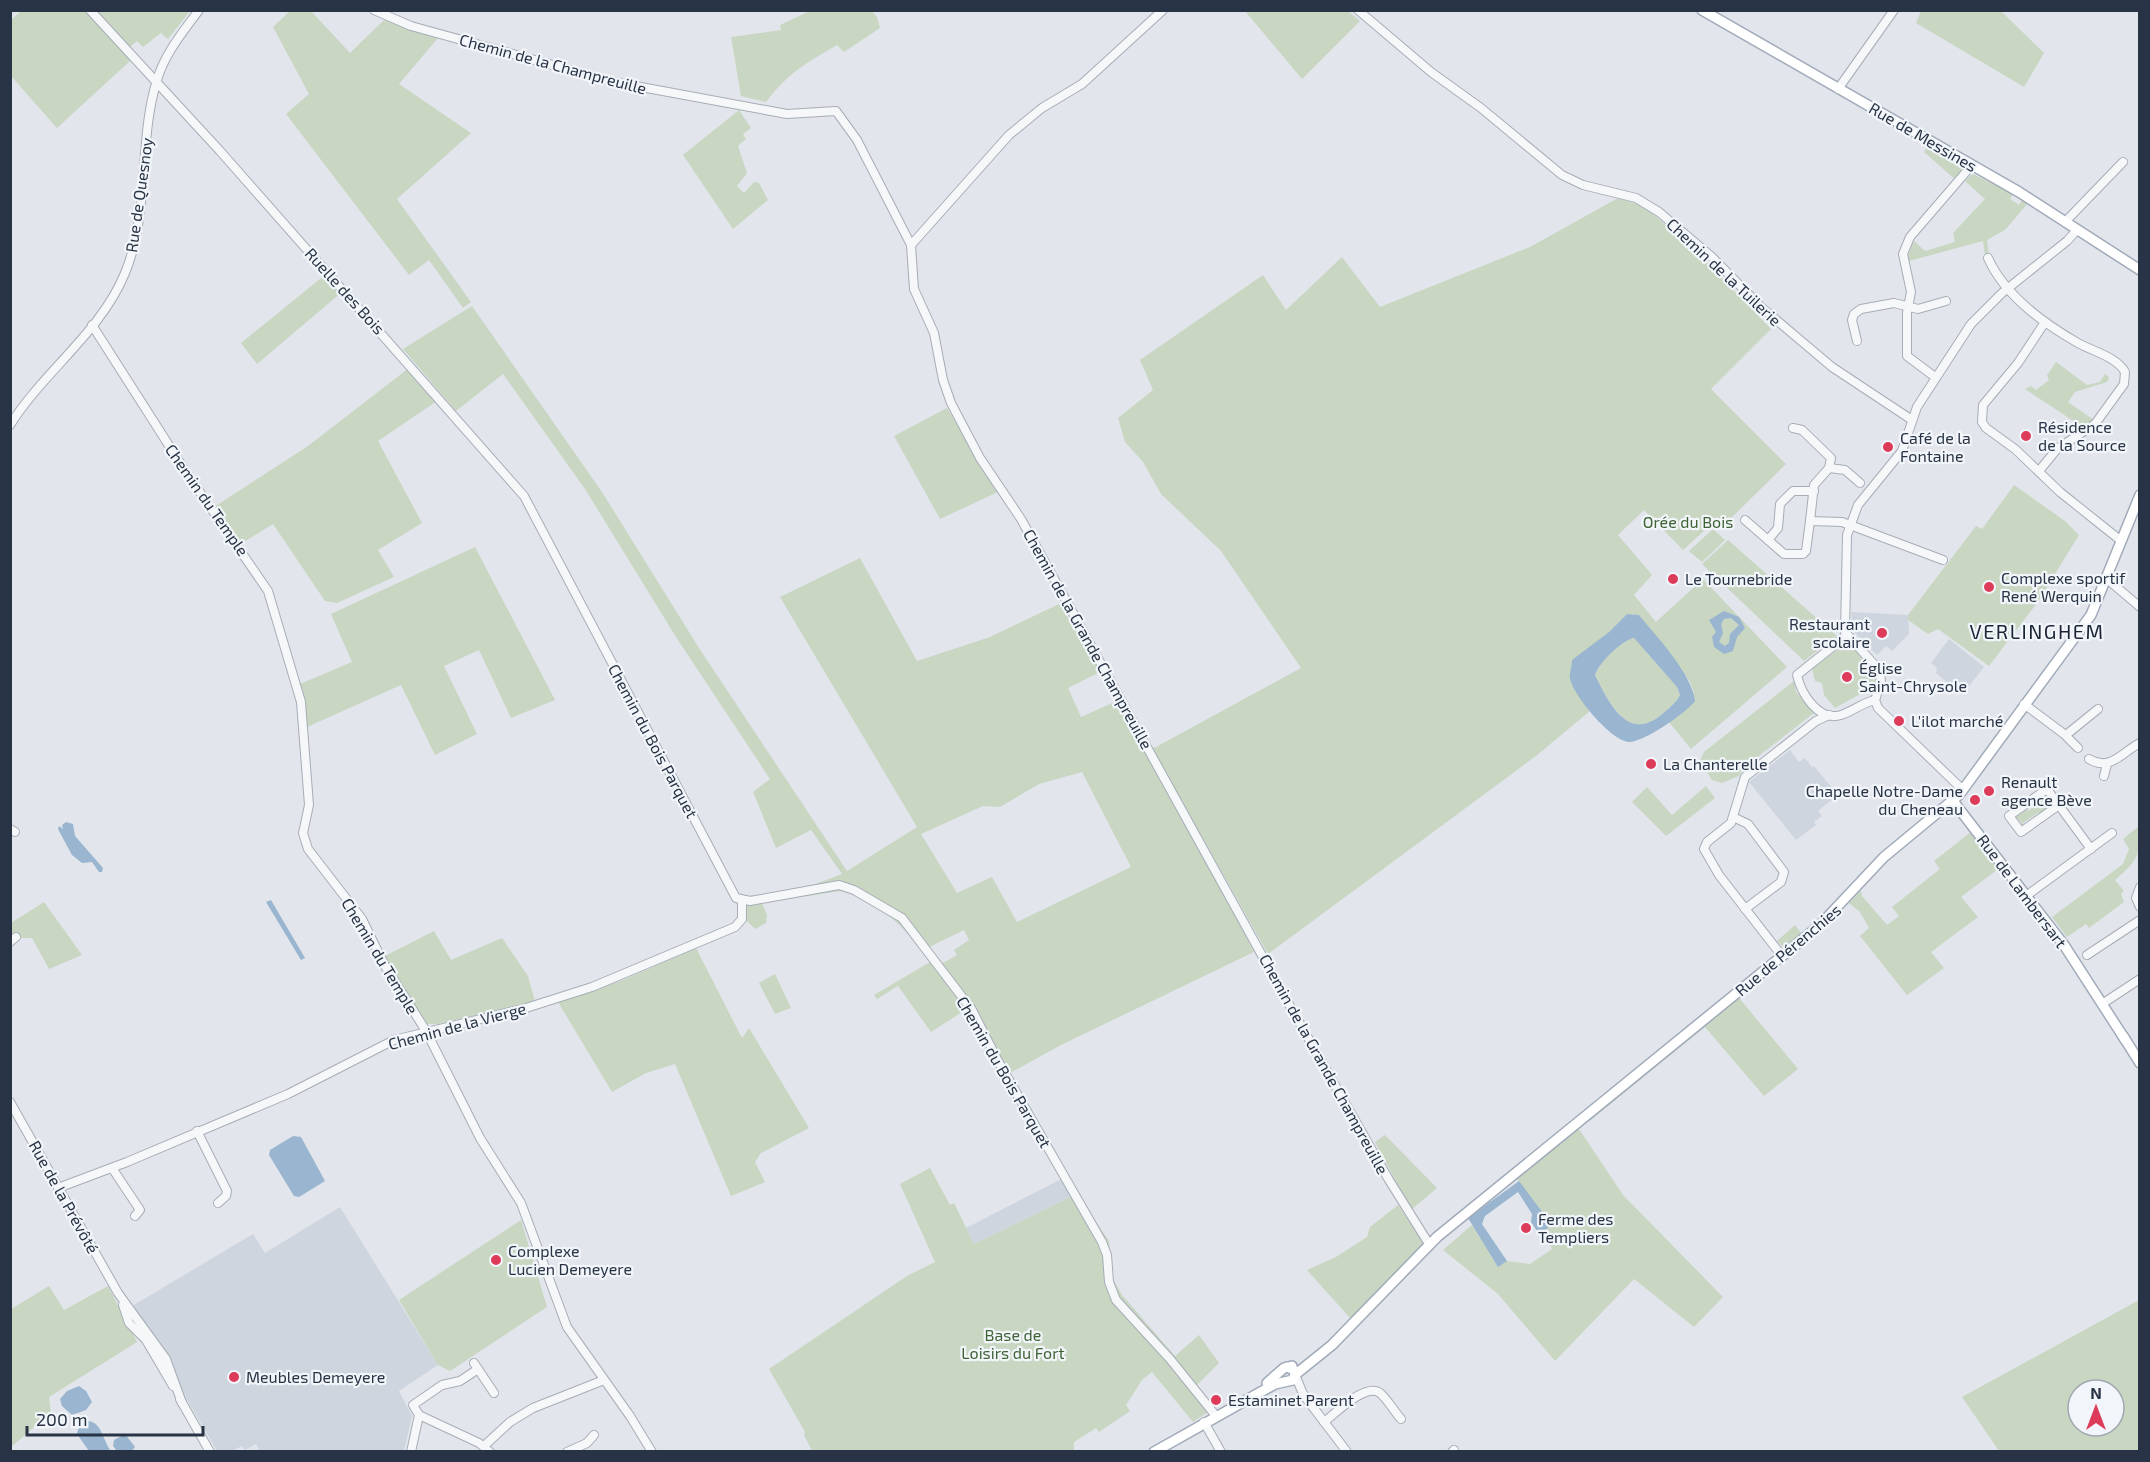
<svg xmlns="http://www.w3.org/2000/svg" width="2150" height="1462" font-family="'Exo 2',sans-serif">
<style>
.built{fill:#cfd5de}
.green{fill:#c8d6c2;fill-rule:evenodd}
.water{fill:#99b5cf;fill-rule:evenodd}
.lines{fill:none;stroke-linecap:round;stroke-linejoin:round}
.minor-casing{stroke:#a6adb7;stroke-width:10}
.major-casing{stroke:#a0aab9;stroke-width:12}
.minor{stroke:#f5f7f9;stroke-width:8}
.major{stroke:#fff;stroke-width:9}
.poi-dot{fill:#dc3b59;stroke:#f2f5f9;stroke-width:2}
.labels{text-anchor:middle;stroke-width:4.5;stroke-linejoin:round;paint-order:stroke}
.street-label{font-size:16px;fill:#283445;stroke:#f2f5f9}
.poi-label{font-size:16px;fill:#283445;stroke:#f2f5f9;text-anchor:start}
.park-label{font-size:16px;fill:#3e6334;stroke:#f2f5f9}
.quarter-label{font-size:20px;letter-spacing:1.5px;fill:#1a2436;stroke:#f2f5f9}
</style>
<rect width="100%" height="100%" fill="#e2e6ec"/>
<g class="built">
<path d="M1851,612L1908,615L1909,634L1892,651L1886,646L1877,655L1854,632Z"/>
<path d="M1949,639L1984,667L1962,695L1936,673L1937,668L1931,663Z"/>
<path d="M1790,750L1799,762L1805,758L1812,767L1814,766L1838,795L1818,811L1822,816L1814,822L1816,825L1796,840L1749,782Z"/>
<path d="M1067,1176L1077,1194L974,1244L966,1228Z"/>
<path d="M340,1207L438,1365L399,1391L412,1416L404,1451H257L259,1450L256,1444L245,1450L242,1446L232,1451H217L179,1386L172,1364L159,1341L140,1320L132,1306L253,1234L265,1253Z"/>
</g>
<g class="green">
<path d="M291,10L311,11L350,53L384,20L438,38L399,84L471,133L397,199L471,302L463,308L429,260L409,275L286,114L309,94L273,27Z"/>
<path d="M21,11H85L131,60L57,128L11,76L10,21Z"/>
<path d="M94,11H190L168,39L161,33L143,47L137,41L130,47Z"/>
<path d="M810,11H872L877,17L880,28L844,52L837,45C806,63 788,73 766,102L741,96L731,37L781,30L780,25Z"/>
<path d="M1245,11H1348L1360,21L1302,79Z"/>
<path d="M1921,11H2001L2044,53L2024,87L1916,23Z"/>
<path d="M739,110L751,128L743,134L746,139L738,146L747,173L737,186L744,193L754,182L759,183L768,200L733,229L683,155Z"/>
<path d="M1927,147L1963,169L1957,181L1924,152Z"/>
<path d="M1973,174L2013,194L2010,199L2019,205L2022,200L2028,203L2005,230L1987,240L1989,255L1985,256L1983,241L1909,261L1908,256L1914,241L1925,251L1955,242L1953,233L1985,199L1965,181Z"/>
<path d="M1618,198L1643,206L1691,246L1771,329L1711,389L1786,464L1723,526L1716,520L1683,550L1644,510L1618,535L1652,575L1634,595L1656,622L1703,579L1787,667L1691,749L1669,722L1694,692L1689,680L1639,615L1627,614L1609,632L1572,661L1570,679L1590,711L1536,756L1268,954L1201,835L1194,838L1254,952L1061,1045L1010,1073L1004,1066L997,1069L985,1043L991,1040L973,1005L931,1032L898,986L877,999L874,995L930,962L936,967L957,955L954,950L969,940L964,930L921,951C902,923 874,900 841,891L762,903L767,915L766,923L755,929L744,918L747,899L794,892L842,874L811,830L776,848L753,792L770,779L676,637L585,489L503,374L456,411L403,349L472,306L602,492L699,648L847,871L917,827L780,597L860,558L917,661L990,637L1059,604L1102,671L1068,688L1081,717L1119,700L1145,751L1156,747L1301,668L1221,551L1161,494L1143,462L1125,442L1118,418L1153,390L1140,360L1263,275L1286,310L1342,257L1380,307L1530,247ZM1082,772L1131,867L1017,922L992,877L957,893L921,834L983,806L1000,807L1039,784Z"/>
<path d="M326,274L342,292L257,364L241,343Z"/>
<path d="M2056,362L2087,385L2100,382L2105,374L2109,377L2107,382L2075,392L2068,402L2094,420L2084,428L2025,389L2031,386L2036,390L2049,380L2047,375Z"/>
<path d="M409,368L437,401L378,441L422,523L378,550L394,577L337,603L325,601L273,524L242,543L214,507L308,446Z"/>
<path d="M947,408L998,492L940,519L894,436Z"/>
<path d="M2014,485L2065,521L2079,535L2037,603L1989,666L1938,629L1928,634L1908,620V615L1976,526L1982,529Z"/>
<path d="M1713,529L1725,540L1702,562L1689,551Z"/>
<path d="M1728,540L1837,636L1804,661L1702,564Z"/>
<path d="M475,547L555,700L511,718L479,650L444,666L477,734L435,755L401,685L307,727L300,684L352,662L331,614Z"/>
<path d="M1634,638L1677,687L1680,695C1676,703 1668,709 1661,715C1627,743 1608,701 1595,675C1599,663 1622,640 1634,638Z"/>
<path d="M1848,642L1867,660L1878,679L1873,687L1835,708L1824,695L1822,683L1815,681L1812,669Z"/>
<path d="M1794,681L1796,692L1814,713L1742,769L1739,776L1722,783L1712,780L1700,761L1704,752Z"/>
<path d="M1706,786L1715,798L1666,836L1632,802L1647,787L1672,815Z"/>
<path d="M2044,794L2046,797L2050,796L2047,798L2053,805L2041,815L2039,812L2023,823L2025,827L2023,829L2019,826L2022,823L2014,816L2026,808L2028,811L2045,798Z"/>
<path d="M2139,826C2140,857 2138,860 2115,880L2124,891L2121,894L2124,902L2089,928L2086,924L2067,937L2052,917L2123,864L2129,849L2123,839Z"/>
<path d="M1971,832L1998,869L1961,897L1978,917L1931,952L1944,968L1907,995L1860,936L1869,928L1860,912L1849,903L1861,891L1862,896L1887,925L1899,916L1892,907L1940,869L1934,861Z"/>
<path d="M44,902L82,955L49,969L32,938H18L11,932V923Z"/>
<path d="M1795,925L1802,934L1790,945L1782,946L1777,941Z"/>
<path d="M434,931L451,960L502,938L528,976L535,1001L437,1024H426L383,957Z"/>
<path d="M696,948L742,1038L749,1028L809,1128L761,1153L755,1162L765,1182L731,1196L675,1064L646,1073L612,1092L558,1002L623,980Z"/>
<path d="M1772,959L1777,967L1740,999L1798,1069L1764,1096L1705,1027L1591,1120L1583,1112Z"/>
<path d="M775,974L791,1008L775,1014L759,983Z"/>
<path d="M1579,1129L1623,1195L1723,1297L1694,1327L1634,1279L1555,1361L1498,1294L1443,1250L1472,1225L1498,1266L1507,1261L1530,1264L1552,1249L1543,1231L1552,1225L1516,1178Z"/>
<path d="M1385,1135L1437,1188L1411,1210L1375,1142Z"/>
<path d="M930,1168L950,1205L954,1203L974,1244L1077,1194L1109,1241L1112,1277L1122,1295L1175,1356L1199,1335L1219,1363L1191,1391L1208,1412L1193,1422L1152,1372L1142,1380L1126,1405L1130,1411L1099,1432L1096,1428L1074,1442V1452L812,1451L804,1435L805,1432L769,1369L907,1276L935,1262L900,1184Z"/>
<path d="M1398,1205L1430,1252L1375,1309L1368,1301L1351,1319L1307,1270L1336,1257L1367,1237L1370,1227Z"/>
<path d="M521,1220L547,1307L450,1371L438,1365L399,1300Z"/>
<path d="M49,1286L64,1310L108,1286L137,1342L49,1397L51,1413L11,1447V1309Z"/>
<path d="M2139,1300V1451H1999L1962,1397ZM2078,1390H2114V1426H2078Z"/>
</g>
<g class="water">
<path d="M1724,611L1739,617L1745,628L1737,637L1733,651L1724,654L1714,647L1712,637L1716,632L1709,620ZM1731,618L1739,625L1730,634L1729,643L1725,646L1719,642L1723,633L1721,624L1724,619Z"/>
<path d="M1627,614L1639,615C1656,636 1693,675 1695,701C1686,713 1644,742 1629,742C1611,741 1574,696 1570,679C1569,674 1572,666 1572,660L1609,632ZM1634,638L1677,687L1680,695C1676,703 1668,709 1661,715C1627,743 1608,701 1595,675C1599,663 1622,640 1634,638Z"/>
<path d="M66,822L73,824L75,836L103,868L102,872H99L92,862L82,863L72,855L58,829L59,826L63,829L62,825Z"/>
<path d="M271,900L305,958L301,960L266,902Z"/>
<path d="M293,1136L301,1137L325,1181L299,1197L294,1196L269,1155L270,1150Z"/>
<path d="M1519,1181L1552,1225L1539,1234L1531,1222L1532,1214L1518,1192L1485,1216L1482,1224L1507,1261L1498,1267L1468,1218Z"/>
<path d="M79,1386L86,1391L92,1402L86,1410L72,1415L62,1406L60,1399L67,1391Z"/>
<path d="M88,1421C102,1422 103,1441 111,1451H89L77,1434L78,1429Z"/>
<path d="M125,1434L135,1447L132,1451H117L113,1446L114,1440Z"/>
</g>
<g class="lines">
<defs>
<g id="minor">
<path d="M90,10L220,151L524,496L736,898L750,901L839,885L854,890L902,918L972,1010L998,1061L1102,1242L1107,1255L1109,1282L1116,1300L1170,1359L1216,1416"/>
<path d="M374,10L411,26L614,82L787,114L836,111L857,140L911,245L914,289L934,333L943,380L951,403L980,458L1021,519L1291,1008L1389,1180L1429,1244"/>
<path d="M1358,10L1431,72L1481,108L1562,175L1583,185L1636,198L1659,212L1712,257L1761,307L1832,367L1912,420"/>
<path d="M1838,89L1894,10"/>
<path d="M2065,222L2123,162"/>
<path d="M911,245L1009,135L1042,108L1082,84L1163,10"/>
<path d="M1988,258C2005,296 2043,323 2078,343C2092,351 2117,357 2125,372L2124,384L2095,424L2057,449L2039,471"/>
<path d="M2045,322L2018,363L1983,405L1982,422L1986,428L2015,449L2060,492L2120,540"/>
<path d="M92,325L184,469L268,591L301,702L309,805L303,833L308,849L362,919L385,966L426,1031L480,1138L521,1203L567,1327L630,1416L652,1452"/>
<path d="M1857,341L1852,320L1854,314L1861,309L1894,303L1918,309L1946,301"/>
<path d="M1935,377L1907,356V313L1911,292L1903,254L1910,237L1972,165"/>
<path d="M10,425C44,371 101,332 125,273C150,213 138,140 157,80C165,53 183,32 199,10"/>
<path d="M1793,428L1802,430L1831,458L1829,468L1814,485L1810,521L1842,522L1943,560"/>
<path d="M1829,468L1845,470L1860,483"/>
<path d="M1745,520L1768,540"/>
<path d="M1810,521L1806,551L1803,554H1784L1768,540L1778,528L1780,504L1793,491H1814"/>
<path d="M2107,579L2140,607"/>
<path d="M1846,636L1797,675C1801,693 1818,722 1841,715C1853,711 1862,703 1875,700"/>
<path d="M1875,700L1881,682L1880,671L1845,632L1847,535L1858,505L1902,451L1917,407L1971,324L2002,293L2067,241L2077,230"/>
<path d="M1875,700L1878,708L1963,790"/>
<path d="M2024,704L2064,734L2078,748"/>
<path d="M2066,735L2098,709"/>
<path d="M2089,759C2110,772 2122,752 2140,743"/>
<path d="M2104,776L2107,764"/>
<path d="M2059,805L2021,832L2009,816L2047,789L2091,849"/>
<path d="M1733,817L1748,824L1784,872L1781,882L1745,909"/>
<path d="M10,829L15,832"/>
<path d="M2140,887L2136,898L2140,907"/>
<path d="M2026,896L2112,833"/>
<path d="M10,942L16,937"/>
<path d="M2087,955L2140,920"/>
<path d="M1782,956L1719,875L1704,849L1707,842L1731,823L1745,777L1816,721L1829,715"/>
<path d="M2102,1004L2140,979"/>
<path d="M10,1102L118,1293L166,1359L182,1403"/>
<path d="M197,1131L227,1191L226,1196L218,1203"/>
<path d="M112,1168L140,1210L135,1216"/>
<path d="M58,1188L127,1162L288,1094L394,1040L526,1008L592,987L735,927L742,919V901"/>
<path d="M123,1305L129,1323L146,1340L173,1386"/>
<path d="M474,1363L494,1393"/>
<path d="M1296,1377L1303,1394L1347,1452"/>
<path d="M180,1399L210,1452"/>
<path d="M419,1415L479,1443L490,1452"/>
<path d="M1204,1422L1221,1452"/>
<path d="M1324,1422C1336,1413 1366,1382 1380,1393C1388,1400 1394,1411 1401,1419"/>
<path d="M484,1446L510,1422L533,1408L604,1380"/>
<path d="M411,1452L419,1415L413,1405L442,1385L460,1381L478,1369"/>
<path d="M567,1452L587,1443L594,1435"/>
<path d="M1452,1452L1454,1450"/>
</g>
<g id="major">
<path d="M1702,10L2019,192L2140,270"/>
<path d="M1953,801L2064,945L2126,1041"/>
<path d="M2123,1036L2140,1063"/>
<path d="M1296,1374L1332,1345L1437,1237L1819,926L1884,857L1959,795L2091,615L2140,495"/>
<path d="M1267,1383L1284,1368L1292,1366"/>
<path d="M1154,1452L1275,1384L1293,1380L1296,1371L1287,1367"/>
</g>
</defs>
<use href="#minor" class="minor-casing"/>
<use href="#major" class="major-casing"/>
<use href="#minor" class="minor"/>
<use href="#major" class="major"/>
</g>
<g class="poi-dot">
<circle cx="2026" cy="436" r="6"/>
<circle cx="1888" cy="447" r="6"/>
<circle cx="1673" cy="579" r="6"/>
<circle cx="1989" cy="587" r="6"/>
<circle cx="1882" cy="633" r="6"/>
<circle cx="1847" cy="677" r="6"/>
<circle cx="1899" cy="721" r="6"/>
<circle cx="1651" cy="764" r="6"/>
<circle cx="1989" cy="791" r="6"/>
<circle cx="1975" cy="800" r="6"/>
<circle cx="1526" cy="1228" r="6"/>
<circle cx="496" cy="1260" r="6"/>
<circle cx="234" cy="1377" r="6"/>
<circle cx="1216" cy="1400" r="6"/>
</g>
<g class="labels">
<g class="street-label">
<text transform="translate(553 64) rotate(15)" y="6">Chemin de la Champreuille</text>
<text transform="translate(1923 137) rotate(30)" y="6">Rue de Messines</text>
<text transform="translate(139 195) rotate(-82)" y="6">Rue de Quesnoy</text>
<text transform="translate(1724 272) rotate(43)" y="6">Chemin de la Tuilerie</text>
<text transform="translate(345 291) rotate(48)" y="6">Ruelle des Bois</text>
<text transform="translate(207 500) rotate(55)" y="6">Chemin du Temple</text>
<text transform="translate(1088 639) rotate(61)" y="6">Chemin de la Grande Champreuille</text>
<text transform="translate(653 741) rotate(62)" y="6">Chemin du Bois Parquet</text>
<text transform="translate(2022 891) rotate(53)" y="6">Rue de Lambersart</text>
<text transform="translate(1788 950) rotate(-40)" y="6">Rue de Pérenchies</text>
<text transform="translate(380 956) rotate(59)" y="6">Chemin du Temple</text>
<text transform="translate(457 1026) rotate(-15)" y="6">Chemin de la Vierge</text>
<text transform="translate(1324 1064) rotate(61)" y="6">Chemin de la Grande Champreuille</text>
<text transform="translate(1004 1072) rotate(60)" y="6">Chemin du Bois Parquet</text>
<text transform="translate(64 1197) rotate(61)" y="6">Rue de la Prévôté</text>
</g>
<g class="poi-label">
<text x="2038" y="433">Résidence<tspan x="2038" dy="18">de la Source</tspan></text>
<text x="1900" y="444">Café de la<tspan x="1900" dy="18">Fontaine</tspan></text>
<text x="2001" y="584">Complexe sportif<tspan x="2001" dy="18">René Werquin</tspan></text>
<text x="1685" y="585">Le Tournebride</text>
<text x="1870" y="630" text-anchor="end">Restaurant<tspan x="1870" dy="18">scolaire</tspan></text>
<text x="1859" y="674">Église<tspan x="1859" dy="18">Saint-Chrysole</tspan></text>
<text x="1911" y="727">L'ilot marché</text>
<text x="1663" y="770">La Chanterelle</text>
<text x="2001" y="788">Renault<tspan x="2001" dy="18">agence Bève</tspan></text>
<text x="1963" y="797" text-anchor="end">Chapelle Notre-Dame<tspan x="1963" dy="18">du Cheneau</tspan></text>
<text x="1538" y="1225">Ferme des<tspan x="1538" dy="18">Templiers</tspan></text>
<text x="508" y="1257">Complexe<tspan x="508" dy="18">Lucien Demeyere</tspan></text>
<text x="246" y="1383">Meubles Demeyere</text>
<text x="1228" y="1406">Estaminet Parent</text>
</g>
<g class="park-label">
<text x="1688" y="528">Orée du Bois</text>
<text x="1013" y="1341">Base de<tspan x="1013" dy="18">Loisirs du Fort</tspan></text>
</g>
<g class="quarter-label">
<text x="2037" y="639">VERLINGHEM</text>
</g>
</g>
<rect width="2150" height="1462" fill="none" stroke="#283445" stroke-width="24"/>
<g transform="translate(2096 1408)"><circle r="28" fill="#f2f5f9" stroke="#a1a8b1" stroke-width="1.5"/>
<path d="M0-4.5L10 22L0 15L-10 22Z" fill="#dc3b59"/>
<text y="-9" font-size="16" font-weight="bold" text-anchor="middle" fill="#283445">N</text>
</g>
<path d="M27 1426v9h176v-9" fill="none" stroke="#283445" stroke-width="3"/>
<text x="36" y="1426" font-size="18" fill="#283445" stroke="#f2f5f9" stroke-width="4.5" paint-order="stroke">200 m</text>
</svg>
